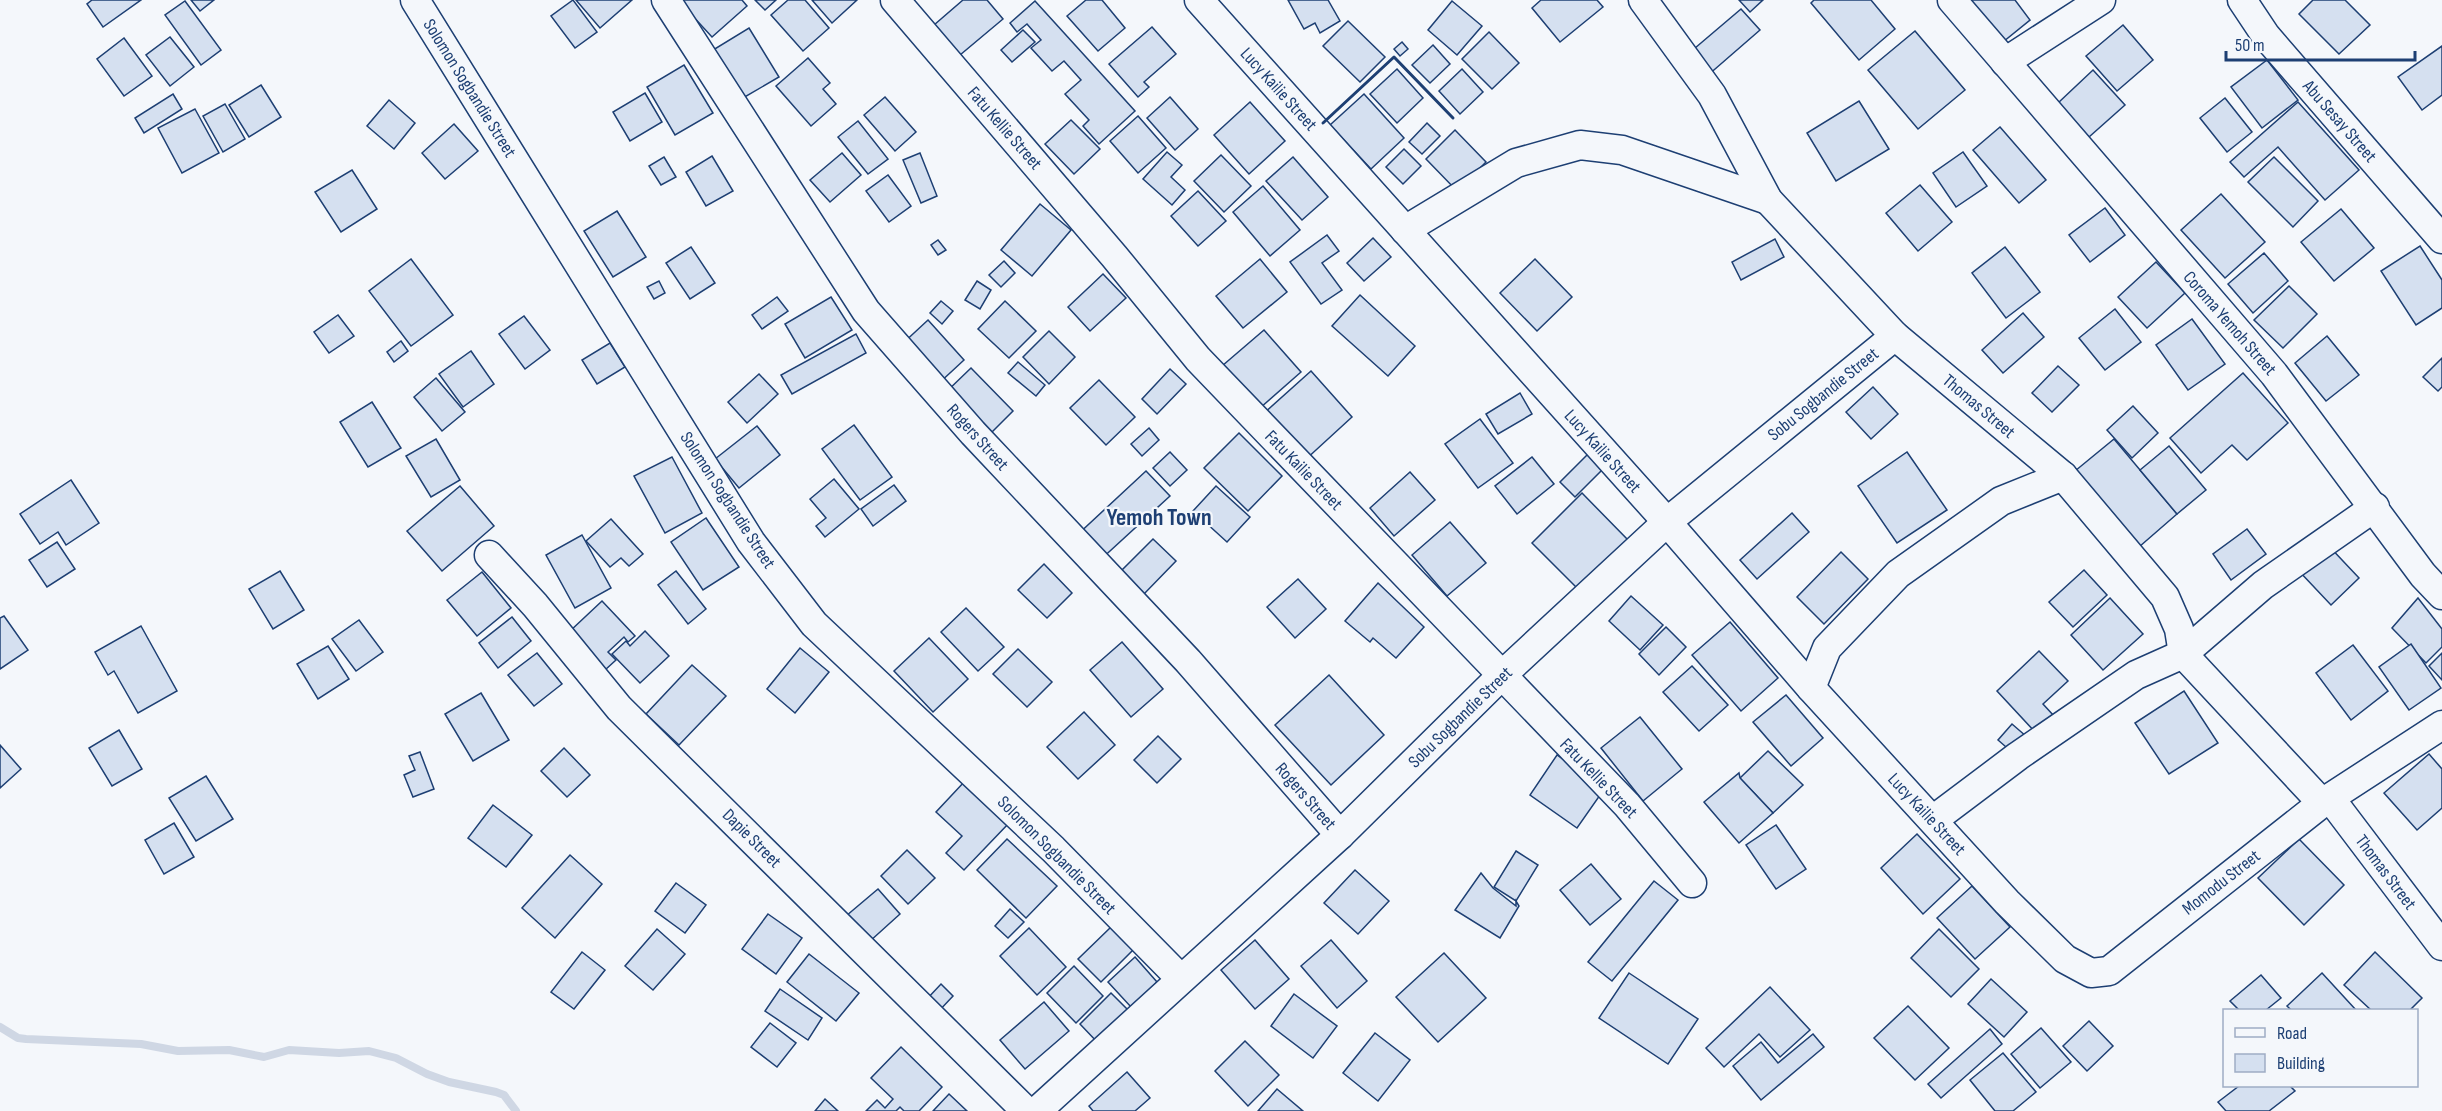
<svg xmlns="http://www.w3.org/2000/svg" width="2442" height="1111" font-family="'Sofia Sans Condensed',sans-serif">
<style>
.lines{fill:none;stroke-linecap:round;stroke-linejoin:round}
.stream{stroke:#cfd7e4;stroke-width:8}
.building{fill:#d5e0f0;stroke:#1d3f73;stroke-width:1.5}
.minor-casing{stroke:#1d3f73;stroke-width:31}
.minor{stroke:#f4f7fb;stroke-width:28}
.wall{stroke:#1d3f73;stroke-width:3}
.labels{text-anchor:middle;stroke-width:4.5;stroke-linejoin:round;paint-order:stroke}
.street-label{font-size:18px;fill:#1d3f73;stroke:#f4f7fb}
.district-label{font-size:24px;font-weight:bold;fill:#1d3f73;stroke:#f4f7fb}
</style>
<rect width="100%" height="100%" fill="#f4f7fb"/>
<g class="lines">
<path class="stream" d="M0,1027L18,1038L26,1039L141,1044L178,1051L229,1050L264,1057L289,1050L339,1053L369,1051L396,1058L427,1074L449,1082L496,1092L504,1095L516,1111"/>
</g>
<g class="building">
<path d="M92,0H141L103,27L87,4Z"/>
<path d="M191,0H214L200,11Z"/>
<path d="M573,0L597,32L575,48L551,16Z"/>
<path d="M576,0H632L600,28Z"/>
<path d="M678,0H742L747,6L712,37Z"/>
<path d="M755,0H776L765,10Z"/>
<path d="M788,0H805L829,28L803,51L771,15Z"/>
<path d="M812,0H857L832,23Z"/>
<path d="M963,0H987L1003,19L960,55L934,25Z"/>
<path d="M1086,0H1102L1125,28L1098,51L1067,16Z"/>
<path d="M1288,0H1328L1340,21L1320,33L1315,23L1304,29Z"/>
<path d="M1541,0H1597L1603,7L1560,42L1532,8Z"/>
<path d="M1739,0H1763L1750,12Z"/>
<path d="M1814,0H1871L1895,29L1859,60L1811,3Z"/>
<path d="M1963,0H2015L2030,20L1998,46Z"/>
<path d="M2313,0H2345L2370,25L2339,54L2299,14Z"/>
<path d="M185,1L221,50L201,65L165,15Z"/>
<path d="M1035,1L1135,111L1099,144L1083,126L1089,120L1065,94L1081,80L1064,61L1052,71L1031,48L1041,40L1027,24L1017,32L1010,23Z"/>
<path d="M1452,1L1482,26L1457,55L1428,30Z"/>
<path d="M1741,9L1760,30L1707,76L1688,54Z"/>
<path d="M1348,21L1385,57L1360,82L1323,46Z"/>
<path d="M2123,25L2153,60L2117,91L2086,56Z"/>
<path d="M1152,27L1176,54L1144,82L1149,87L1138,97L1109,64Z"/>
<path d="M749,28L779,77L743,98L713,50Z"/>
<path d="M1023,30L1035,42L1012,62L1001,50Z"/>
<path d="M1915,31L1965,90L1918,129L1868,70Z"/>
<path d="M1489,32L1519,63L1492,89L1462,59Z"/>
<path d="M170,37L194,67L170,86L146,55Z"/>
<path d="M124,38L152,76L124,96L97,59Z"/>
<path d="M1402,42L1408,49L1400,56L1394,49Z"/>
<path d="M1433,45L1450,64L1430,83L1412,65Z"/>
<path d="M2442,46V95L2422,110L2398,77Z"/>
<path d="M808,58L830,83L823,89L836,104L811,126L776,86Z"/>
<path d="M2267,60L2298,100L2262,128L2231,87Z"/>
<path d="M684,65L713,113L675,135L647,87Z"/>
<path d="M1397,69L1423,98L1397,123L1370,94Z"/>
<path d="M1462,69L1483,92L1460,114L1439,91Z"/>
<path d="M2093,70L2125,105L2089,137L2058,103Z"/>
<path d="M261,85L281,117L249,137L229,105Z"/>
<path d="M645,93L662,122L630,141L613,112Z"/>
<path d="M173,94L182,109L144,133L135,118Z"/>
<path d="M1364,94L1404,138L1371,169L1330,125Z"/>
<path d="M885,97L916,132L895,151L864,115Z"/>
<path d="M1170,97L1198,129L1175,150L1147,118Z"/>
<path d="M2225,98L2252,132L2227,152L2200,118Z"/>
<path d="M389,100L415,123L394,149L367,126Z"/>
<path d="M1859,101L1889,149L1836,181L1807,133Z"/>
<path d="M1250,102L1285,141L1249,174L1214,135Z"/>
<path d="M2298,102L2359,170L2325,200L2278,147L2244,177L2230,162Z"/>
<path d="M225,104L245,139L223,152L203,116Z"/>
<path d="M195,109L219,153L182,173L158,128Z"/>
<path d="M1138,116L1166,148L1138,173L1110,141Z"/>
<path d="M1071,120L1100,149L1074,174L1045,144Z"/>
<path d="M858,121L888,159L868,174L838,137Z"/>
<path d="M1427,123L1440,136L1422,154L1409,142Z"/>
<path d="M454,124L478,151L445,179L422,153Z"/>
<path d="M2000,127L2046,180L2019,203L1973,150Z"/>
<path d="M1455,130L1486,162L1457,191L1426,159Z"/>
<path d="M1404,149L1421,166L1403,184L1386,167Z"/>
<path d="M1167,152L1182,165L1171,177L1185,190L1172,205L1143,179Z"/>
<path d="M1963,152L1987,186L1956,207L1933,173Z"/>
<path d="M842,153L861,175L830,202L810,180Z"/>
<path d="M920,153L937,196L921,203L903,160Z"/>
<path d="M1221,155L1251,186L1224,212L1194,181Z"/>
<path d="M712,156L733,191L706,206L686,172Z"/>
<path d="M664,157L676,177L661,185L649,166Z"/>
<path d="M1293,157L1328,197L1302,220L1266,181Z"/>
<path d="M2274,157L2318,201L2293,227L2248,182Z"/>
<path d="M352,170L377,209L341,232L315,192Z"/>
<path d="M888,175L911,206L889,222L866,191Z"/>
<path d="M1920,185L1952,222L1918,251L1886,213Z"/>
<path d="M1263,186L1300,230L1270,256L1233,212Z"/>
<path d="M1198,191L1226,221L1198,246L1171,216Z"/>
<path d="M2221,194L2265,242L2225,278L2181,230Z"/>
<path d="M1040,204L1071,230L1032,276L1001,250Z"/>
<path d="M2105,208L2125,235L2090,262L2069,235Z"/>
<path d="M2341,209L2374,248L2334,281L2301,242Z"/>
<path d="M617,211L646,257L613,277L584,231Z"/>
<path d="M1327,235L1339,251L1322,263L1342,290L1321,304L1290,262Z"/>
<path d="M1373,238L1391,257L1364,281L1347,263Z"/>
<path d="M1775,239L1784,257L1741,280L1732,262Z"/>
<path d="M938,240L946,250L938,255L931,245Z"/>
<path d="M2420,246L2442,280V308L2416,325L2381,271Z"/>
<path d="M691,247L715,283L690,299L666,263Z"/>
<path d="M2005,247L2040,292L2006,318L1972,273Z"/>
<path d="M2264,253L2288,281L2253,313L2228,284Z"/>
<path d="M411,259L453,315L411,346L369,291Z"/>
<path d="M1260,259L1287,292L1243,328L1216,296Z"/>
<path d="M1535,259L1572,297L1537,331L1500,293Z"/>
<path d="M1004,261L1015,273L1001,287L989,275Z"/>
<path d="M2156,262L2185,293L2147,328L2118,297Z"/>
<path d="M1103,274L1126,298L1090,331L1068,307Z"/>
<path d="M659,281L665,293L654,299L647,287Z"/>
<path d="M977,281L991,290L980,309L965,300Z"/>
<path d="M2289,286L2317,314L2283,348L2254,320Z"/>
<path d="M1360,295L1415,346L1388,376L1332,326Z"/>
<path d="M777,297L788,311L762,329L752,315Z"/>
<path d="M831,297L852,330L805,358L785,324Z"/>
<path d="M941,301L953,311L942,324L930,313Z"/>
<path d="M1005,301L1036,331L1009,358L978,329Z"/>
<path d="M2115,309L2141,342L2105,370L2079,338Z"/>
<path d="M2023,313L2044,337L2003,373L1982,350Z"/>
<path d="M338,315L354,336L329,353L314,332Z"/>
<path d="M524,316L550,350L525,369L499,334Z"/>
<path d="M2192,319L2225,364L2188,390L2156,345Z"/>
<path d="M928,320L964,360L937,385L900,346Z"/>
<path d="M1264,330L1301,372L1260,408L1222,366Z"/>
<path d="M1049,331L1075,357L1049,384L1023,357Z"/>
<path d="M856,334L866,353L792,394L781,375Z"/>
<path d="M2327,336L2359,375L2326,401L2295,363Z"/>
<path d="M401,341L408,351L394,362L387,352Z"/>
<path d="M610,343L625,367L597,384L582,360Z"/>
<path d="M471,351L494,384L463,407L439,374Z"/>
<path d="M2442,358V387L2438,391L2423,377Z"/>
<path d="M1018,362L1045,385L1036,396L1008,373Z"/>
<path d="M2058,366L2079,385L2052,412L2032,393Z"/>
<path d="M971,368L1013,411L986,438L943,395Z"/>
<path d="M1170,369L1186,384L1157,414L1142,399Z"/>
<path d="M1311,371L1352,417L1304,461L1263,414Z"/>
<path d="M2243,373L2288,423L2247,460L2232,445L2201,473L2170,438Z"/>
<path d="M759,374L778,394L747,423L728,402Z"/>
<path d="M436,378L465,412L442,431L414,397Z"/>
<path d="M1099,380L1135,417L1106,445L1070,408Z"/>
<path d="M1873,387L1898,414L1871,439L1846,412Z"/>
<path d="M1520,393L1532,414L1498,434L1486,414Z"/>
<path d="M372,402L401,448L368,467L340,422Z"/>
<path d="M2133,406L2158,433L2132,458L2107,430Z"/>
<path d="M1480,419L1513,463L1478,488L1445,444Z"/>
<path d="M854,425L892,477L860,500L822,449Z"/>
<path d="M757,426L780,455L739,488L715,459Z"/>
<path d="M1149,428L1159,440L1142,456L1131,444Z"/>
<path d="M1239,433L1282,476L1248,511L1204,468Z"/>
<path d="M436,439L460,480L431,497L406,456Z"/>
<path d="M2114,439L2177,514L2139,547L2075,471Z"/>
<path d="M2169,446L2206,490L2177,514L2140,470Z"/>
<path d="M1170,452L1187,470L1170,486L1153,468Z"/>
<path d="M1907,452L1947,510L1897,543L1858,486Z"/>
<path d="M1589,453L1604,468L1575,497L1560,482Z"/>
<path d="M672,457L702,513L665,533L634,476Z"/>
<path d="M1532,457L1554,484L1517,514L1495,486Z"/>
<path d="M1146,471L1170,496L1098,562L1075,537Z"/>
<path d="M1410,472L1435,500L1394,536L1370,508Z"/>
<path d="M834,479L859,509L825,537L816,526L826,518L810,499Z"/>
<path d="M71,480L99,523L66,545L58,532L40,544L20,514Z"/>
<path d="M894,485L906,501L873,526L861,509Z"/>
<path d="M460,486L494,526L442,571L407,531Z"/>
<path d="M1216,486L1250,517L1227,542L1193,511Z"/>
<path d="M1582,493L1628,540L1578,589L1532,543Z"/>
<path d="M1792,513L1809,532L1757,579L1740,560Z"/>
<path d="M706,518L739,567L703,590L671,542Z"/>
<path d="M611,519L643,554L629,566L621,558L610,567L586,541Z"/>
<path d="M1450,522L1486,563L1447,596L1412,555Z"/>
<path d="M2247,529L2266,554L2231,580L2213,554Z"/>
<path d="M582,535L611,588L575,608L546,555Z"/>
<path d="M1153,539L1176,561L1144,594L1121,571Z"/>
<path d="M57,542L75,569L47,587L29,560Z"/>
<path d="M2326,543L2359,578L2331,605L2298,570Z"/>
<path d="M1841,552L1868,579L1824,624L1797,597Z"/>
<path d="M1044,564L1072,593L1047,618L1018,590Z"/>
<path d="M2084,570L2107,595L2073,627L2049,602Z"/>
<path d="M280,571L304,610L273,629L249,589Z"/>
<path d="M676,571L706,609L688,624L658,585Z"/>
<path d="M482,572L511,608L477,636L447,600Z"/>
<path d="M1298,579L1326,609L1295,638L1267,607Z"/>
<path d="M1378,583L1424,627L1396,658L1373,638L1370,642L1345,621Z"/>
<path d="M1631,596L1663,625L1640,650L1609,621Z"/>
<path d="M2110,598L2143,634L2103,670L2071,635Z"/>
<path d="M2418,598L2442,629V647L2426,663L2392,628Z"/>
<path d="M602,601L635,636L628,642L624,637L608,652L616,660L605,670L569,632Z"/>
<path d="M966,608L1004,647L978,671L941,632Z"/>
<path d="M4,616L28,650L0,669V618Z"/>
<path d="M512,617L531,641L498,668L479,643Z"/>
<path d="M359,620L383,652L356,671L332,639Z"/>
<path d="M1730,622L1778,678L1741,711L1692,655Z"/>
<path d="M141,626L177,691L138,713L114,671L108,675L95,652Z"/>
<path d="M1666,627L1686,647L1659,675L1639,654Z"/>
<path d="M645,631L669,656L640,683L612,654L626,641L630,646Z"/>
<path d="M929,638L968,679L933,712L894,671Z"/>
<path d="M1122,642L1163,689L1131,717L1090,670Z"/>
<path d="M2411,644L2441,688L2409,710L2379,667Z"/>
<path d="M2353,645L2388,691L2351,720L2316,673Z"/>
<path d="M328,646L349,679L318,699L297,664Z"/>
<path d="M800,648L829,672L795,713L767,689Z"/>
<path d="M1018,649L1052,682L1027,707L993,674Z"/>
<path d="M2039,651L2068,681L2043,704L2054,716L2036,733L1997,691Z"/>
<path d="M537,653L562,684L534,706L508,675Z"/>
<path d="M2442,653V680L2429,666Z"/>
<path d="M692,665L726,696L679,745L646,714Z"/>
<path d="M1692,666L1728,705L1699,731L1663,692Z"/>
<path d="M1329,675L1384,735L1331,785L1275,725Z"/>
<path d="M2184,691L2218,743L2169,774L2135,723Z"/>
<path d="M481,693L509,740L473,761L445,714Z"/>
<path d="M1786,695L1823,738L1791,766L1753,722Z"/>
<path d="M1084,712L1115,745L1078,779L1047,747Z"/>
<path d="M1640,717L1682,769L1643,801L1601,748Z"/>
<path d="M2012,724L2027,737L2013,753L1998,740Z"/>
<path d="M119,730L142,769L112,786L89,748Z"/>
<path d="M1158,736L1181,759L1157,783L1134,760Z"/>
<path d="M0,745L21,769L0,788Z"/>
<path d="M564,748L590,775L567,797L541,771Z"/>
<path d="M1768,751L1803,785L1773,813L1740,778Z"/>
<path d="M420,752L434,789L413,797L404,775L415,770L409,756Z"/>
<path d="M2429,754L2442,769V808L2417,830L2384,793Z"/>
<path d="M1557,755L1605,788L1577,828L1530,795Z"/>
<path d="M1739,773L1740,778L1773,813L1739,843L1704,802Z"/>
<path d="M206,776L233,819L196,841L169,798Z"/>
<path d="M965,781L1009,823L964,870L946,853L962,836L936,812Z"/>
<path d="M493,805L532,835L506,867L468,838Z"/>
<path d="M174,823L194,857L164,874L145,840Z"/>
<path d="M1776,825L1806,869L1776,889L1746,845Z"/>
<path d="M1917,834L1960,879L1923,914L1881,868Z"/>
<path d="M1007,839L1057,886L1026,918L977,870Z"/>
<path d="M2299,839L2344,885L2304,925L2258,878Z"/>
<path d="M907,850L935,878L908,904L881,876Z"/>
<path d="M1516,851L1538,865L1516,901L1494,887Z"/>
<path d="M570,855L602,884L555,938L522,908Z"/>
<path d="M1591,864L1621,899L1590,925L1560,890Z"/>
<path d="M1355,870L1389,901L1358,934L1324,903Z"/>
<path d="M1481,873L1493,888L1516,906V901L1519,906L1500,938L1455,910Z"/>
<path d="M1654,881L1678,900L1612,981L1588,962Z"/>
<path d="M676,883L706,905L685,933L655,911Z"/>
<path d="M1972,886L2010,927L1975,959L1937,918Z"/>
<path d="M878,889L900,914L869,942L846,916Z"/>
<path d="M1010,909L1024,922L1008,938L995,926Z"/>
<path d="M768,914L802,938L776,974L742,949Z"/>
<path d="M1111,927L1134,949L1101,982L1078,959Z"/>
<path d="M1029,928L1066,967L1037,995L1000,956Z"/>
<path d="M657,929L685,954L653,990L625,966Z"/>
<path d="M1939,929L1979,969L1951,997L1911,958Z"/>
<path d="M1255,940L1289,979L1255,1009L1221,970Z"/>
<path d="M1331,940L1367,981L1337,1008L1301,966Z"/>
<path d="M582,952L605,970L574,1009L551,992Z"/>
<path d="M2375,952L2422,998L2410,1010H2371L2344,985Z"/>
<path d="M1444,953L1486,998L1438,1042L1396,997Z"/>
<path d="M809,954L859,993L836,1021L787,982Z"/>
<path d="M1135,957L1157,982L1131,1007L1108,982Z"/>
<path d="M1074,966L1103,996L1076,1023L1047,993Z"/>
<path d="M1629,973L1698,1019L1668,1064L1599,1018Z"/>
<path d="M2322,973L2356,1010H2291L2287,1006Z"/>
<path d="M2261,975L2281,998L2266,1010H2239L2230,1001Z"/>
<path d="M1991,979L2027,1012L2004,1037L1968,1004Z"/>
<path d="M941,984L953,996L938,1012L926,1000Z"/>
<path d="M1770,987L1810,1030L1780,1057L1759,1034L1724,1067L1706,1048Z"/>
<path d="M780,989L822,1018L808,1040L765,1011Z"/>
<path d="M1111,993L1131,1013L1099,1044L1080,1024Z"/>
<path d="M1294,994L1337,1026L1313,1058L1271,1026Z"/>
<path d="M1044,1002L1069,1031L1025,1069L1000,1040Z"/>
<path d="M1908,1006L1949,1048L1915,1080L1874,1038Z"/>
<path d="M2089,1021L2113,1046L2087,1071L2063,1046Z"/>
<path d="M770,1023L796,1043L777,1067L751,1047Z"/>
<path d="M2041,1028L2071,1062L2040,1088L2011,1054Z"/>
<path d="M1990,1029L2002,1044L1941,1098L1928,1084Z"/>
<path d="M1375,1033L1410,1060L1378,1101L1343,1073Z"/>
<path d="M1813,1034L1824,1047L1761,1100L1733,1066L1761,1042L1778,1063Z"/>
<path d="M1245,1041L1279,1075L1248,1106L1215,1071Z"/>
<path d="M901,1047L942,1087L919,1111H904L900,1107L896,1111H866L877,1100L885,1108L893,1099L871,1078Z"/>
<path d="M2003,1053L2036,1092L2013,1111H1995L1970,1080Z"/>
<path d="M1127,1072L1150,1098L1135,1111H1093L1089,1106Z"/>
<path d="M2239,1086H2290L2295,1091L2269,1111H2226L2218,1102Z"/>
<path d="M1277,1089L1303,1111H1258Z"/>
<path d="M949,1094L967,1111H933Z"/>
<path d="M825,1099L838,1111H815Z"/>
</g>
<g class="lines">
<defs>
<g id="minor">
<path d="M415,0L751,542L814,624L1053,849L1181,979"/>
<path d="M666,0L866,311L973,433L1188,661L1340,835"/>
<path d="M895,0L1114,256L1198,359L1627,805L1692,883"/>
<path d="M1199,0L1667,522L1811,688L2007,902L2065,959L2091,973L2109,971L2322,803L2442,725"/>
<path d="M1643,0L1712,95L1768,200L1895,336L2063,476L2165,597L2179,629L2183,654L2322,803"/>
<path d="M1952,0L2274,374L2423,575L2442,595"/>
<path d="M2242,0L2266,36L2442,239"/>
<path d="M2005,62L2101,0"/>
<path d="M1405,230L1516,163L1580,145L1622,150L1768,200"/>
<path d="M489,555L535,605L619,708L1026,1111"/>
<path d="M1811,688L1827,648L1898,574L2001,501L2063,476"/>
<path d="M2330,798L2442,946"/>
<path d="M1933,820L2018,756L2136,675L2183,654L2263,585L2375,507"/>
<path d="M1037,1111L1340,835L1501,676L1667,522L1895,336"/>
</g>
</defs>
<use href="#minor" class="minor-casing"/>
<use href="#minor" class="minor"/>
<path class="wall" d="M1323,123L1394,57L1453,118"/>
</g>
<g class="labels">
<g class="street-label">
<text transform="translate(470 88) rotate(58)" y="6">Solomon Sogbandie Street</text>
<text transform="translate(1279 89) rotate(48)" y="6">Lucy Kailie Street</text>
<text transform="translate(2340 121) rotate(49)" y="6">Abu Sesay Street</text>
<text transform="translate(1005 128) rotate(49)" y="6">Fatu Kellie Street</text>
<text transform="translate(2230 323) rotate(49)" y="6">Coroma Yemoh Street</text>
<text transform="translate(1823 394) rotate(-39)" y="6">Sobu Sogbandie Street</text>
<text transform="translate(1979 406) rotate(40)" y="6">Thomas Street</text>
<text transform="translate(978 437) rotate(48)" y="6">Rogers Street</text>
<text transform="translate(1603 451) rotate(48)" y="6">Lucy Kailie Street</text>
<text transform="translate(1304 470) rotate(46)" y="6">Fatu Kailie Street</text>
<text transform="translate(728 500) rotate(57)" y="6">Solomon Sogbandie Street</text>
<text transform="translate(1460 717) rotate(-44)" y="6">Sobu Sogbandie Street</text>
<text transform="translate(1599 778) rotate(46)" y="6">Fatu Kellie Street</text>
<text transform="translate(1306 796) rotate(49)" y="6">Rogers Street</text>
<text transform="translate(1927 814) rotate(47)" y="6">Lucy Kailie Street</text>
<text transform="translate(752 838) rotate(45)" y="6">Dapie Street</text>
<text transform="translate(1057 855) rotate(45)" y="6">Solomon Sogbandie Street</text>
<text transform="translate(2386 872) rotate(53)" y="6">Thomas Street</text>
<text transform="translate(2221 882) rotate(-38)" y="6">Momodu Street</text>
</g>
<g class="district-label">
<text x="1159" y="525">Yemoh Town</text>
</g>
</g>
<rect x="2223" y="1009" width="195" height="78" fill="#f4f7fb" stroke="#9eadc5" stroke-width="1.5"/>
<rect x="2235" y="1028" width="30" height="9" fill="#f4f7fb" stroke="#9eadc5" stroke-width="1.5"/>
<text x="2277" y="1039" font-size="18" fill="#1d3f73">Road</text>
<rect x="2235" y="1054" width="30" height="18" fill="#d5e0f0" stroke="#9eadc5" stroke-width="1.5"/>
<text x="2277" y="1069" font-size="18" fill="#1d3f73">Building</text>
<path d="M2226 51v9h189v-9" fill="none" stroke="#1d3f73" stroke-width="3"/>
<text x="2235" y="51" font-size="18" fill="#1d3f73" stroke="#f4f7fb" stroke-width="4.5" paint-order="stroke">50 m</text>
</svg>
